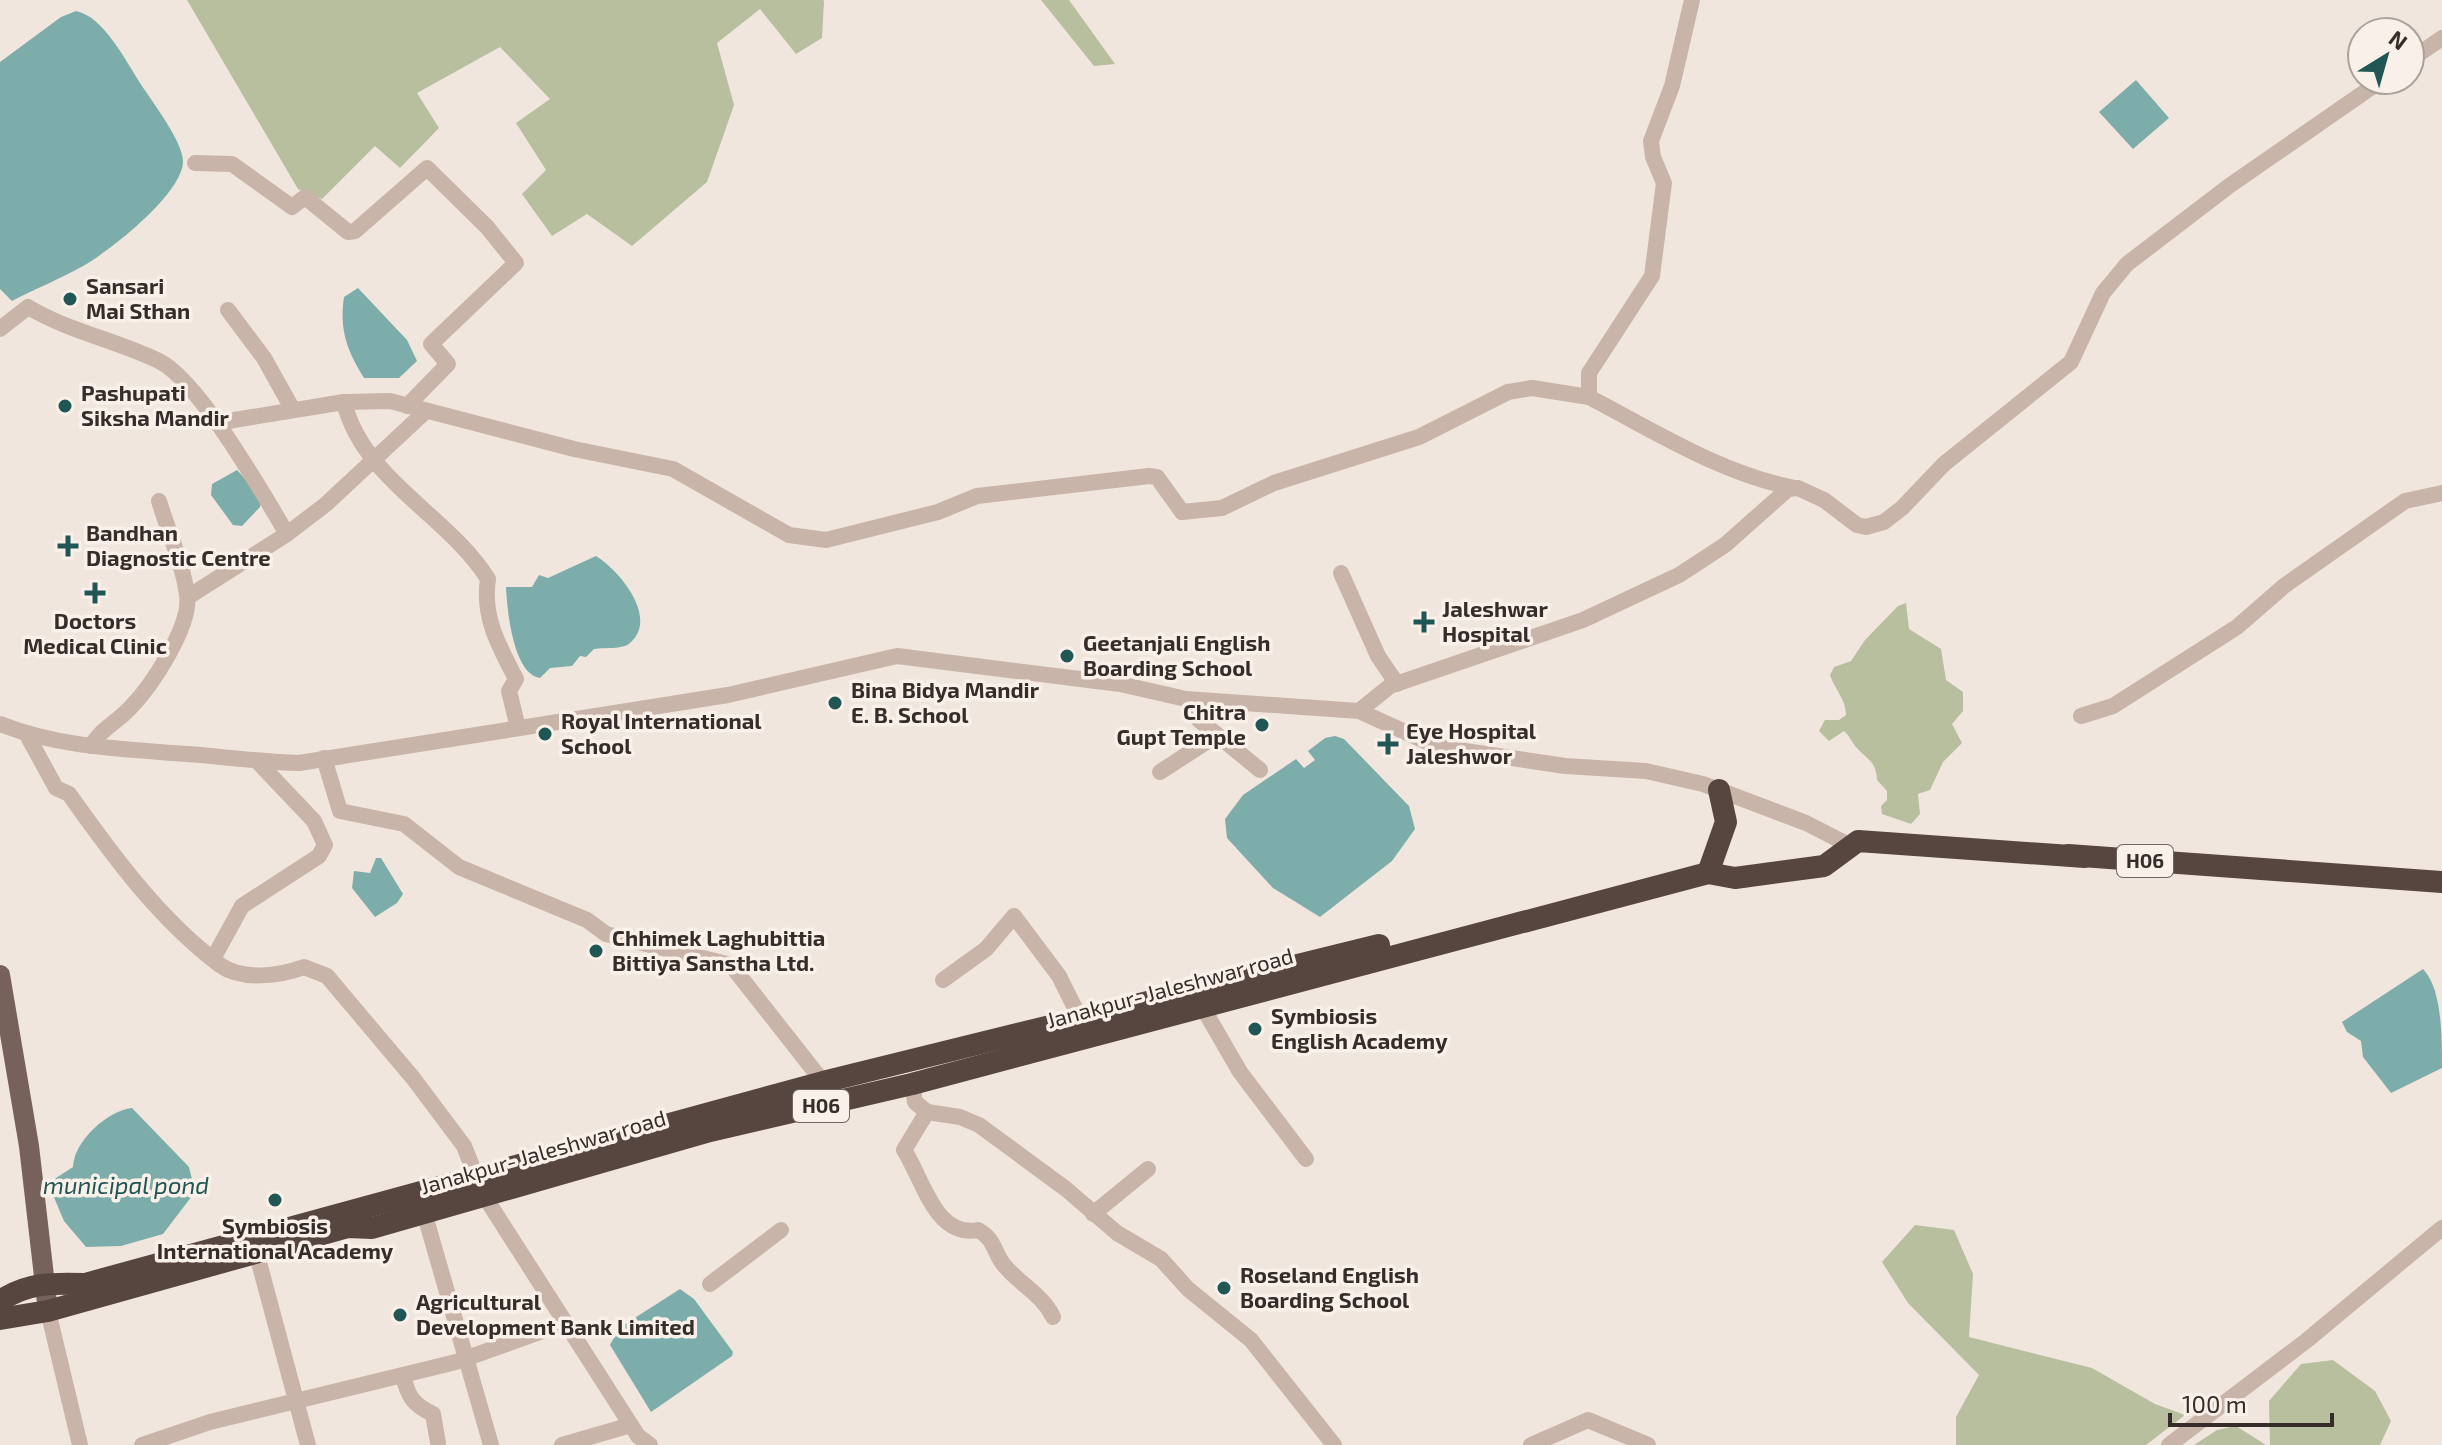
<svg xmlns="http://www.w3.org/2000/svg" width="2442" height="1445" font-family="'Exo 2',sans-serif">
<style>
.green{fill:#b8bf9e}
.water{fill:#7dadaa}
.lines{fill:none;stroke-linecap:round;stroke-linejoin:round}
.minor{stroke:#c9b4aa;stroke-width:16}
.major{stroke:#77615b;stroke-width:20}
.highway{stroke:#574540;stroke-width:22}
.highway-bridge{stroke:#574540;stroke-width:22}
.poi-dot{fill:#205654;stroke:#f9f0e9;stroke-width:3}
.labels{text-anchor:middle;stroke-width:7;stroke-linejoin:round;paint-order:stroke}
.shield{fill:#f9f0e9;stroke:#706763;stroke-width:2}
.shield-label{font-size:20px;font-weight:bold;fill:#362c29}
.poi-label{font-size:22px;font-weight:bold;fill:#362c29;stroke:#f9f0e9;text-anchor:start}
.street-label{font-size:22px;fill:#362c29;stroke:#f9f0e9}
.water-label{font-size:24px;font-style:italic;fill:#205654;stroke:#f9f0e9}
</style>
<rect width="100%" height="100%" fill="#f1e6dd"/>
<g class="green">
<path d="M187,0H823L824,1L822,38L796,54L760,9L717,43L734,105L707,182L632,246L587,214L552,236L522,194L546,170L516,123L550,99L500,47L417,93L439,128L400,168L375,146L322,199L298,189Z"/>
<path d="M1041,0H1069L1115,64L1094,66Z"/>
<path d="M1906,603L1909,629L1941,649L1946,680L1963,692V711L1952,724L1962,743L1943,762L1930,790L1918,794L1920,814L1911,824L1882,814L1881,806L1887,800V791L1877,780C1876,760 1867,760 1856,747C1851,741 1850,736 1844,731L1829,741L1819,731L1825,720H1839L1846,715C1846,699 1835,690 1830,675L1834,667L1851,661L1865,640L1898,606Z"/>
<path d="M1915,1225L1954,1230L1973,1274L1969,1337L2092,1368L2155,1404L2185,1415L2146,1445H1956V1417L1979,1375L1908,1303L1882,1262Z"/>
<path d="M2333,1360L2375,1391L2391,1421L2380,1445H2270L2269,1401L2301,1364Z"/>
<path d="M2236,1426L2266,1445H2194L2217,1430Z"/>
</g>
<g class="water">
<path d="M76,11C103,16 126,61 140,83C151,100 184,143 183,162C182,194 110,251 83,266C60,279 35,289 12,301L0,289V62L61,17Z"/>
<path d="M2136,80L2169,118L2133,149L2099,112Z"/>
<path d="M358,288L407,340L417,361L399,378H364C347,351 339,329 344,297Z"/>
<path d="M237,470L262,497L260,507L242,526L233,525L211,495L212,484Z"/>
<path d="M596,556C620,571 659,618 630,643C622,650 605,647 594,649L586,657L580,656L572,666L550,668L540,678C513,674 507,609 506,587H532L539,575L548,578Z"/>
<path d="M1335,736L1344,739L1409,806L1415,829L1392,861L1320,917L1273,888L1227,838L1225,819L1243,795L1296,759L1304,768L1315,760L1308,751L1325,738Z"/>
<path d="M376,858H381L403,894L397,903L375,917L352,888L354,871L370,873Z"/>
<path d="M2423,969C2442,988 2442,1037 2442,1068L2391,1093L2363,1057L2361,1041L2347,1032L2342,1022Z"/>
<path d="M132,1108L189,1167L195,1192L163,1234L121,1246L86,1247L64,1221L50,1188L56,1178L73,1167C74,1141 107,1111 132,1108Z"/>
<path d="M680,1289L694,1299L733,1352L732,1356L651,1412L610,1345L619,1328Z"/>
</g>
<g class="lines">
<g class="minor">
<path d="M2410,60L2442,38"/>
<path d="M195,163L232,164L292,207L305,197L348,232L355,231L427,168L487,227L516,263L431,344L448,364L407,406"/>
<path d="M228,310L264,358L293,410"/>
<path d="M0,329L28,307C70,332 116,340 159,361C199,381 262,492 287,534L188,597"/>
<path d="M1589,397C1654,431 1722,474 1795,488"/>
<path d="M344,402C363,480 448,515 488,579C482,617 499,646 516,679L509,691L518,728"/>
<path d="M216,423L344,402L390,401L574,449L673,469L789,535L826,540L938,512L977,496L1149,476L1157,477L1182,512L1222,508L1274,483L1419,437L1508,392L1532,388L1589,397V373L1652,276L1664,183L1653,157L1651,141L1672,86L1692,0"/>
<path d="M287,534L325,505L426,411"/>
<path d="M1341,573L1378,656L1397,684"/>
<path d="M1186,699L1199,720L1260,770"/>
<path d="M1359,711L1390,686L1583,620L1679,575L1725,545L1788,489L1798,488L1824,500L1857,525L1866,527L1884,522L1902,508L1944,464L2071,362L2103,293L2127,264L2229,186L2382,80"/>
<path d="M2081,716L2113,706L2237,627L2284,586L2405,501L2442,493"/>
<path d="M0,724C60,748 125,749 188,754C225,757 262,762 299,763L728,695L897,656L1120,684L1186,699L1359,711L1438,747L1565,766L1646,771L1703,784L1806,823L1849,845"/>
<path d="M27,735L56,788L69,794C113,856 159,919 220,965C242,981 280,976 304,967L327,976L413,1078L464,1146L483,1194L638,1436L650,1445"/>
<path d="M91,746C102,728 116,723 130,708C151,687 192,625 187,595C183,564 168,531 159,501"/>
<path d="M324,758L340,811L404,824L459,867L587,920L606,934L731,965L823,1082"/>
<path d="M1160,772L1217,735"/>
<path d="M214,957L242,906L319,856L325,845L314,821L258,762"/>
<path d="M943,980L986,949L1014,916L1059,976L1080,1018"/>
<path d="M1203,1008L1240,1072L1306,1159"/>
<path d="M912,1084L915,1102L927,1112L960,1117L979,1125L1066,1189L1117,1233L1161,1259L1188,1289L1251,1340L1334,1445"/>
<path d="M927,1112L904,1150C923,1179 935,1238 978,1230C995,1239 993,1251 1004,1265C1019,1284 1043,1295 1053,1317"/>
<path d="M424,1212L491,1445"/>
<path d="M1093,1214L1148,1169"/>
<path d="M257,1255L308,1445"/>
<path d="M710,1284L781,1230"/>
<path d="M48,1311L80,1445"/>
<path d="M403,1376C408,1396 413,1405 433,1414L438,1443"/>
<path d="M142,1445L210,1422L456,1362L565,1323"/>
<path d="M562,1445L631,1425"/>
<path d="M1531,1445L1588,1420L1648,1445"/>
<path d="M2169,1445L2306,1341L2442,1228"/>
</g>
<path class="major" d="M0,975L29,1146L48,1311"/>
<g class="highway">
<path d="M1708,873L1726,822L1719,790"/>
<path d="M0,1301C28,1282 53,1283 85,1284L823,1082L1379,945"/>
<path d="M0,1319L48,1311L348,1227L372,1228L710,1131L912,1084L1708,873L1735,878L1824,866L1858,841L2085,857"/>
</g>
<path class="highway-bridge" d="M2068,855L2442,882"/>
</g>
<g class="poi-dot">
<circle cx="70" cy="299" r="8"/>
<circle cx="65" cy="406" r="8"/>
<path d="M64 534h8v8h8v8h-8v8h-8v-8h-8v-8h8z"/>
<path d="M91 581h8v8h8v8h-8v8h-8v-8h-8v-8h8z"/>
<path d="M1420 610h8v8h8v8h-8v8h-8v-8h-8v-8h8z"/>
<circle cx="1067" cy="656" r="8"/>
<circle cx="835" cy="703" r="8"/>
<circle cx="1262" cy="725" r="8"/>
<circle cx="545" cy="734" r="8"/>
<path d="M1384 732h8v8h8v8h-8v8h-8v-8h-8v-8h8z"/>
<circle cx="596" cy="951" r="8"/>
<circle cx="1255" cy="1029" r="8"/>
<circle cx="275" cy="1200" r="8"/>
<circle cx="1224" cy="1288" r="8"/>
<circle cx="400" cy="1315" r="8"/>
</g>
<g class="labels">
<g class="shield">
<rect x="2117" y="845" width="56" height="32" rx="6"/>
<rect x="793" y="1090" width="56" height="32" rx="6"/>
</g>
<g class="shield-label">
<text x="2145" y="868">H06</text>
<text x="821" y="1113">H06</text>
</g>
<g class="poi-label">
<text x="86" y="294">Sansari<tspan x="86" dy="25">Mai Sthan</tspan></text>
<text x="81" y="401">Pashupati<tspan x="81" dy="25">Siksha Mandir</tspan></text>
<text x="86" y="541">Bandhan<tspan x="86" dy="25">Diagnostic Centre</tspan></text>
<text x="1442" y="617">Jaleshwar<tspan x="1442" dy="25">Hospital</tspan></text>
<text x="95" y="629" text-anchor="middle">Doctors<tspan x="95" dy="25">Medical Clinic</tspan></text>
<text x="1083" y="651">Geetanjali English<tspan x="1083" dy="25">Boarding School</tspan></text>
<text x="851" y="698">Bina Bidya Mandir<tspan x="851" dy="25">E. B. School</tspan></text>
<text x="1246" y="720" text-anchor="end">Chitra<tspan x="1246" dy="25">Gupt Temple</tspan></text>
<text x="561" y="729">Royal International<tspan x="561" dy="25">School</tspan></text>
<text x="1406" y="739">Eye Hospital<tspan x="1406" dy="25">Jaleshwor</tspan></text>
<text x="612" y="946">Chhimek Laghubittia<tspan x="612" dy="25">Bittiya Sanstha Ltd.</tspan></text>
<text x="1271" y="1024">Symbiosis<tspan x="1271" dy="25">English Academy</tspan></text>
<text x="275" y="1234" text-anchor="middle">Symbiosis<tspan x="275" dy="25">International Academy</tspan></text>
<text x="1240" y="1283">Roseland English<tspan x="1240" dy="25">Boarding School</tspan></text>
<text x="416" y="1310">Agricultural<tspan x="416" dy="25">Development Bank Limited</tspan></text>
</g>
<g class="street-label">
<text transform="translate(1170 988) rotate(-15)" y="8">Janakpur- Jaleshwar road</text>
<text transform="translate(543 1152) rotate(-16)" y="8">Janakpur- Jaleshwar road</text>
</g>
<g class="water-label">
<text x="126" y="1194">municipal pond</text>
</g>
</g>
<g transform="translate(2386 56) rotate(37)"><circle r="38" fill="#f9f0e9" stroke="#aba29c" stroke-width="2"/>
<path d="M0-6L14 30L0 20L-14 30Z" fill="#205654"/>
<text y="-12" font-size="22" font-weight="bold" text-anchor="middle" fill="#362c29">N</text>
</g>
<path d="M2170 1413v12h162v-12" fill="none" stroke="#362c29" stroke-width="4"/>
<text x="2182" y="1413" font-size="24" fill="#362c29" stroke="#f9f0e9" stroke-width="6" paint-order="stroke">100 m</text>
</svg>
